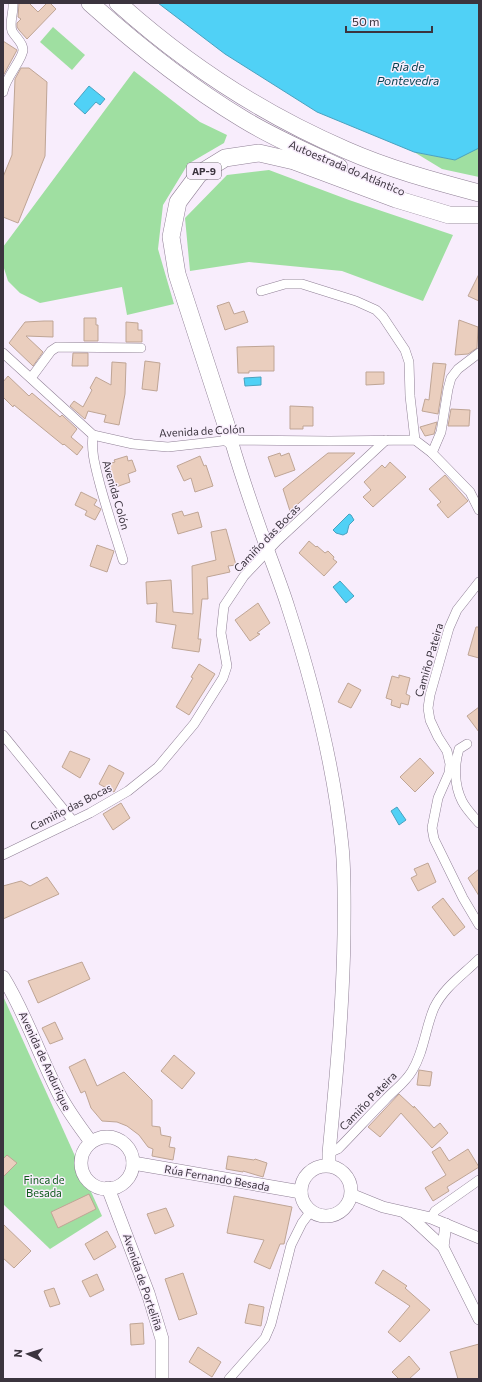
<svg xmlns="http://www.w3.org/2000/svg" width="482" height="1382" font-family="Commissioner,sans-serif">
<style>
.green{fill:#9fdfa1}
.water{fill:#50d1f6;stroke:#4aa2bf}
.building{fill:#eacebe;stroke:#bfa595}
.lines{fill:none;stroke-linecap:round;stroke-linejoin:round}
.minor-casing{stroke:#908096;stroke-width:10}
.tertiary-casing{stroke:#908096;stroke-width:12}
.secondary-casing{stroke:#908096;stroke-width:14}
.motorway-casing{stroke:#908096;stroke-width:18}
.minor{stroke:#fff;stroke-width:9}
.tertiary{stroke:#fff;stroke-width:11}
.secondary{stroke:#fff;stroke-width:13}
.motorway{stroke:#fff;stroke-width:17}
.labels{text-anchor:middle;stroke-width:3;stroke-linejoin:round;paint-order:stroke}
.shield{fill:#f8edfc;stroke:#746c77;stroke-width:1}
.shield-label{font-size:10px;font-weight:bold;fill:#3b343e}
.street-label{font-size:11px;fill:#3b343e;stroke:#f8edfc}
.park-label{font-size:11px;fill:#0e5c1b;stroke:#f8edfc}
.water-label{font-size:12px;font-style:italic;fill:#064150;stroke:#f8edfc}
</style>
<rect width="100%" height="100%" fill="#f8edfc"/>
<g class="green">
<path d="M53,27L85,55L72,70L40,42Z"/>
<path d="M134,71L200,122L227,135L224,143L188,164L163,205L158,249L174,304L127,315L122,287L40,303L20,293L8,281L3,265V247Z"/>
<path d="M479,145V177L442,169L414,152L455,160Z"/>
<path d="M269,170L349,200L453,235L423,301L342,271L249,262L190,271L185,218L227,175Z"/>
<path d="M3,996L102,1216L50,1249L3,1204Z"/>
</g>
<g class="water">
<path d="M158,3H479V148L455,160L414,152L317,112L225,54Z"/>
<path d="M89,86L105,99L100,105L96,102L85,114L74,104Z"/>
<path d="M261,377V385L245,386L244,378Z"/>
<path d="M349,514L351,515L354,520L349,525L347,533L343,535L336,533L333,530Z"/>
<path d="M340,581L354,596L346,603L333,587Z"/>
<path d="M397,807L406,820L399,825L391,811Z"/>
</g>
<g class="building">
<path d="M19,3H29L38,12L47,3H50L56,9L27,39L19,30L17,27V23L21,19L18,17Z"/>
<path d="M3,41L17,50L3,76Z"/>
<path d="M21,68H29L47,82L45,156L18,223L3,217V177L12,155L15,79Z"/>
<path d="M479,274V301L468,296Z"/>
<path d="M229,302L234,314L244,311L248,322L225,330L217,306Z"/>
<path d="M84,318H96V325H98V341H84Z"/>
<path d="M459,320L478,327L477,348L468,354L455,355Z"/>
<path d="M44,321H53V337L26,336L43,352L33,366L9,343L25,322Z"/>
<path d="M126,322L138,323V330H142V342H126Z"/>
<path d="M274,346V371H249V373H238L237,347Z"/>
<path d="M73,353H88V366H72Z"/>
<path d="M145,361L160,363L157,391L142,389Z"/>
<path d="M112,362L126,363L125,394L119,425L104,422L106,415L88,411L85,419L70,406L74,401L83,407L92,390L90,388L96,377L111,385Z"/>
<path d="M433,363L446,364L438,414L422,411L425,399L429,400Z"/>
<path d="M366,372H384V384L366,385Z"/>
<path d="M8,376L29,396L32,393L60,417L62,415L77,429L71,437L83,447L77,455L64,444L63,445L14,405L13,407L3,397V382Z"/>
<path d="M290,406L313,407V426H303V429H290Z"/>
<path d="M451,409L470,410L469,426H448Z"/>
<path d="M437,422L434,434L425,436L420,427Z"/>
<path d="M280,453L281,456L289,453L295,470L275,477L268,457Z"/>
<path d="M328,453H355L290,511L283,489Z"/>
<path d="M127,456L128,461L132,460L136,471L128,474L130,482L116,487L108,464L115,462L114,460Z"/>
<path d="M200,456L204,466L206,465L213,486L195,492L191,478L184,481L177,466Z"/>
<path d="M390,462L406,477L373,507L363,497L371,490L364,482L382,465L385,468Z"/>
<path d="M445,475L468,501L448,518L437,505L441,502L429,489Z"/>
<path d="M81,492L97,500L94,505L101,509L95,520L85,515L87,511L75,505Z"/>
<path d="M182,511L184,516L198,512L202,527L178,534L172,514Z"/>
<path d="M226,529L236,565L228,566L230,572L207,577L208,599H202L198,639H201L199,652L172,648L176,625L156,622L157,603L147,604L146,582L171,580L173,612L193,614L192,566L216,560L211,532Z"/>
<path d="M309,541L316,547L317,546L325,553L328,551L334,557L333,559L337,562L324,576L299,553Z"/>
<path d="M97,545L114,551L107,572L90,566Z"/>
<path d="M258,603L270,623L257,633L260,634L250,641L235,620Z"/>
<path d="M476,627H479V658L468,655Z"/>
<path d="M199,664L215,674L189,715L176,707L193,678L191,677Z"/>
<path d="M399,675L410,678L406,694L410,696L408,705L401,703L400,708L391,705L392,700L386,698L392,676L399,678Z"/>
<path d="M348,683L361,690L351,708L338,702Z"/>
<path d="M479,707V732L467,716Z"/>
<path d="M70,751L90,759L80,778L62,767Z"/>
<path d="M420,758L434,773L415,792L400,777Z"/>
<path d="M109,765L124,773L114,792L99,784Z"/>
<path d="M121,803L130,818L113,830L103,814Z"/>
<path d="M428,863L436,882L418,891L411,878L417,875L414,869Z"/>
<path d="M479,869V896L468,878Z"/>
<path d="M47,877L59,894L3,919V886L21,881L30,886Z"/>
<path d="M443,898L465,927L454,936L432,907Z"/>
<path d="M82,962L90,979L38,1003L28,981Z"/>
<path d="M55,1022L63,1039L50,1044L42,1028Z"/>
<path d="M174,1055L195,1073L182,1089L161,1071Z"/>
<path d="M85,1059L97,1086L124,1072L152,1100V1126L160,1127L161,1135L171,1137L169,1147L175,1148L173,1160L152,1156L153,1149L148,1147L139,1135L127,1126L117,1122L102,1121L91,1108L85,1091L81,1093L69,1067Z"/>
<path d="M419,1070L432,1072L430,1086L417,1085Z"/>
<path d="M399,1094L414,1108V1106L434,1128L440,1123L448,1133L432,1148L401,1113L380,1137L368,1127Z"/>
<path d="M440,1147L449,1161L468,1149L479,1167L447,1187L449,1191L433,1201L425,1188L446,1175L432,1152Z"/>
<path d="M7,1155L17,1163L3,1177V1159Z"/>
<path d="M228,1156L254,1160L255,1159L267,1163L263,1177L243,1171V1172L226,1169Z"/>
<path d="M89,1194L96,1209L58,1228L51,1212Z"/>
<path d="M234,1196L292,1207L284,1244H280L270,1269L254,1262L264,1240L227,1233Z"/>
<path d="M166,1208L174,1226L155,1234L147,1214Z"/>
<path d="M3,1224L31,1251L14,1268L3,1258Z"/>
<path d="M107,1231L116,1247L94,1260L85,1244Z"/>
<path d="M383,1270L407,1286L405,1288L430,1310L400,1342L388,1332L410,1306L375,1283Z"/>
<path d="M183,1273L197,1314L179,1320L165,1279Z"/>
<path d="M97,1274L104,1290L90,1297L82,1281Z"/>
<path d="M54,1288L60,1304L50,1307L44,1291Z"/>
<path d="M249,1304L264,1307L261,1326L245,1323Z"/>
<path d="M143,1323L144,1344L131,1345L130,1324Z"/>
<path d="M479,1344V1379H458L450,1352Z"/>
<path d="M198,1347L221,1362L212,1377L189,1362Z"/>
<path d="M409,1356L420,1369L409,1379H399L392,1372Z"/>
</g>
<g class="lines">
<defs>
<g id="minor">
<path d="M3,92C5,78 23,59 23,50C23,42 15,37 12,31C9,22 14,12 13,3"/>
<path d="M261,291L285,284H302L356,301L376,310L383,317L405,350L409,362L410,396L415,440"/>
<path d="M3,353L93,435L133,444L168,447L231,440L330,441L415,440L432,453L470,492L479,510"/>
<path d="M31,378L51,351L57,347L141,348"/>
<path d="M93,435C91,451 95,465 99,481C106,508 115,534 123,560"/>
<path d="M432,453L441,432L448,389L451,378L458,369L479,353"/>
<path d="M479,582L457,610L449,628L430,695L428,708L430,720L438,737L447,751L450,764L449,773L438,798L432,828L434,839L463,898L479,925"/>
<path d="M3,735L73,821"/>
<path d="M467,744L459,749C454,765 454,785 462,801C466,809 473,816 479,823"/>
<path d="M3,855L90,813L128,791L158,767L194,724L223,678L227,666L221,633L224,606L244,576L277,541L386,440"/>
<path d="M329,1153L338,1149C354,1133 369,1116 385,1100C394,1090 405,1083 412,1071C424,1052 425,1029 434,1008C444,987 463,975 479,959"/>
<path d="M431,1218L435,1211L479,1180"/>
<path d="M229,1379L265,1338L271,1324L291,1245L302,1223L311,1211"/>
</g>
<g id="tertiary">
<path d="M351,1194L383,1207L431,1218L479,1238"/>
<path d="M405,1213L414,1220L443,1247L479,1319"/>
<path d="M443,1247L446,1224"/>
</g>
<g id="secondary">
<path d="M231,440C242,478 255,515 268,551C275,570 282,588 288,607C313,684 334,765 342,846C345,875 344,905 344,934C343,1007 336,1080 329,1153V1165"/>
<path d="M3,977C26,1014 39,1055 59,1094C68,1111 79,1126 91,1142"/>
<circle cx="107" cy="1163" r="26"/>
<path d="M133,1163L301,1192"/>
<circle cx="326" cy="1191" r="25"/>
<path d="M108,1188L148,1293L162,1339V1379"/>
</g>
<g id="motorway">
<path d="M90,3C138,46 188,86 243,119C274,138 307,152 339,167"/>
<path d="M118,3C186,64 262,114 346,150C389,169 434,181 479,193"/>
<path d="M231,440L177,274L171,237L178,202L199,174L225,158L259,153L294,161L396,199L449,215H479"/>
</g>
</defs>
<use href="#minor" class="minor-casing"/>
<use href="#tertiary" class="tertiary-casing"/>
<use href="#secondary" class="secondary-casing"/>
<use href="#motorway" class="motorway-casing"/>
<use href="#minor" class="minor"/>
<use href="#tertiary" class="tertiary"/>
<use href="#secondary" class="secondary"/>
<use href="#motorway" class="motorway"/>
</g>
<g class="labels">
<rect class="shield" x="187" y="163" width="34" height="16" rx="3"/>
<g class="shield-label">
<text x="204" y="175">AP-9</text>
</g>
<g class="street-label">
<text transform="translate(347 168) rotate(23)" y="4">Autoestrada do Atlántico</text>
<text transform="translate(202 431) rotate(-3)" y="4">Avenida de Colón</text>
<text transform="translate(116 495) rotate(74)" y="4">Avenida Colón</text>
<text transform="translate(267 538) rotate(-46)" y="4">Camiño das Bocas</text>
<text transform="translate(429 660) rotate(-74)" y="4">Camiño Pateira</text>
<text transform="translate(71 807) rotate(-27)" y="4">Camiño das Bocas</text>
<text transform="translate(45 1061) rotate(65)" y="4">Avenida de Andurique</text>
<text transform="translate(368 1101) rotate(-46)" y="4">Camiño Pateira</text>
<text transform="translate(217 1178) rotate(10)" y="4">Rúa Fernando Besada</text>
<text transform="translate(143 1282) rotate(71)" y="4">Avenida de Porteliña</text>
</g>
<g class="park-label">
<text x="44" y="1184">Finca de<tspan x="44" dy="13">Besada</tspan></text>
</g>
<g class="water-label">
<text x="408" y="71">Ría de<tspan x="408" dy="14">Pontevedra</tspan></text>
</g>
</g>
<rect width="482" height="1382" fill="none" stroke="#3b343e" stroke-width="8"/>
<g transform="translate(28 1354) rotate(274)" stroke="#f8edfc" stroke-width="3" paint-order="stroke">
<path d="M0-3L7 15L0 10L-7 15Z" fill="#3b343e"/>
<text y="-6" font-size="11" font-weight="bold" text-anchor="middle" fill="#3b343e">N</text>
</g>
<path d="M346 26v6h86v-6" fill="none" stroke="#3b343e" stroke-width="2"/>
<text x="352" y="26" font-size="12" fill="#3b343e" stroke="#f8edfc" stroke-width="3" paint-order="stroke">50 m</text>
</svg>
